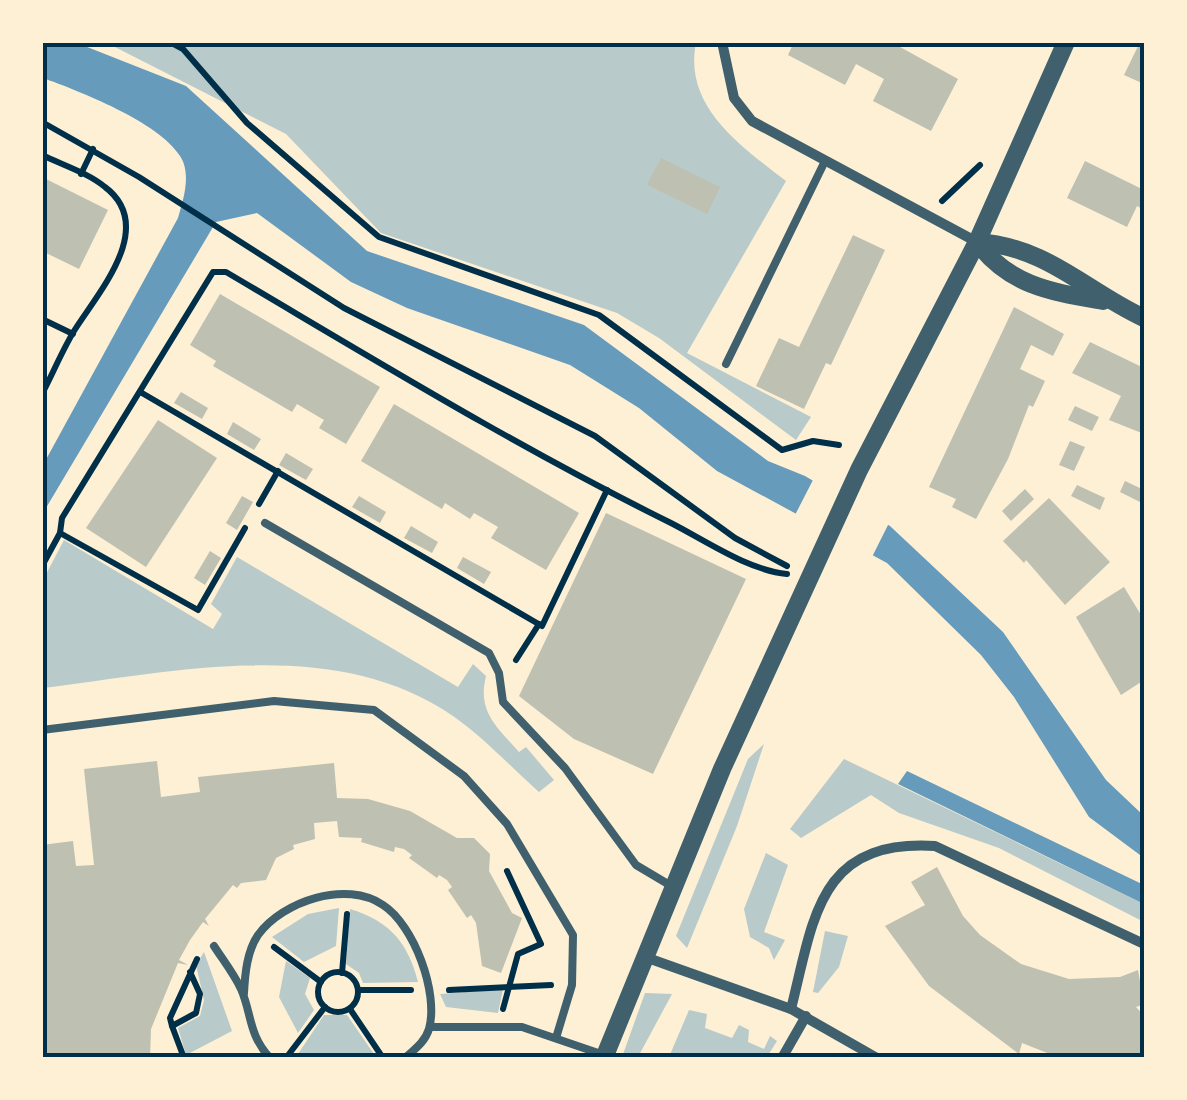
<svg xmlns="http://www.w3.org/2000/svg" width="1187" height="1100" font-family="'Exo 2',sans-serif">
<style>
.green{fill:#b9caca}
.water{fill:#669bbc}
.pier{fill:#fdf0d5}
.building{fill:#bec0b2}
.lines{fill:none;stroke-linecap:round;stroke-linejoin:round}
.path{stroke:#003049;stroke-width:6}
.service{stroke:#3f606c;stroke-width:8}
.minor{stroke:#3f606c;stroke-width:10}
.tertiary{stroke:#3f606c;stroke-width:18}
.neatline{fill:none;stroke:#003049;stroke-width:4}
</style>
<rect width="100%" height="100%" fill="#fdf0d5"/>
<g class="green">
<path d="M107,43H696C683,107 742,147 786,181L687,353L811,417L796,440L659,338L617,313L381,233L286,134Z"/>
<path d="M64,540L213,629L222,614L211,604L237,557L458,687L473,664L486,676C477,712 497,727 519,752L526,747L554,780L539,792C511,767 483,737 453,716C335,634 174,672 43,688V580Z"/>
<path d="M764,744L737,826L687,948L676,936L748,759Z"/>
<path d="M844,759L1144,904V922L999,848L899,813L871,795L801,838L790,829Z"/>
<path d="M766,853L788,865L764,932L785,940L774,960L769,948L750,937L744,909Z"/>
<path d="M339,908L336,946L304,962L272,937L308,914Z"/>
<path d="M350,909C389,921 408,942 418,982L363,983L359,973L346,964Z"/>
<path d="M825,931L848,936L839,967L818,993L813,992Z"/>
<path d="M204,952L232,1031L186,1055L178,1028L200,1016L204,1000L196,965Z"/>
<path d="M286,961L310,978L305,994L314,1010L298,1033L279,997Z"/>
<path d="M503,989L498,1013L446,1007L440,994Z"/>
<path d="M645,993L672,994L638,1057H622Z"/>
<path d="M689,1010L707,1014L705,1028L732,1038L739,1025L749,1030L748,1042L764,1049L770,1036L777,1041L767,1057H669Z"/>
<path d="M324,1015H347L376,1057H296Z"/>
</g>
<g class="water">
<path d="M43,43H77L186,86L367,251L584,325L768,461L805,476L890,526L1003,632L1106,780L1144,816V858L1089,817L1014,697L981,655L887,563L717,471L639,408L570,365L407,308L351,282L257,213L216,222L43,513V465L178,218C183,200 192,174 180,156C159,122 79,91 43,78Z"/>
<path d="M907,771L1144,885V904L898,784Z"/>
</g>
<path class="pier" d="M815,476L890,521L870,561L793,519Z"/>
<g class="building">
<path d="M794,42H891L958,79L931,131L873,101L884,79L856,64L845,85L788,55Z"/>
<path d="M1140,42H1144V84L1124,75Z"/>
<path d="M661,158L720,187L707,214L647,185Z"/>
<path d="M1085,161L1144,190V210L1137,206L1127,227L1067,198Z"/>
<path d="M42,177L108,210L79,269L42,251Z"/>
<path d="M853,235L885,250L831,365L826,363L804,409L756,386L779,338L799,347Z"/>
<path d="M220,294L380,387L346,444L319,428L324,420L297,404L292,412L213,366L216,361L190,345Z"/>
<path d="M1014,307L1064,334L1053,356L1031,345L1020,369L1045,381L1033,407L1029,405L1008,459L976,519L952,507L956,499L929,487Z"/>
<path d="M1090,342L1144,368V434L1109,420L1121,396L1072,373Z"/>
<path d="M181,392L208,408L202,419L174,403Z"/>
<path d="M394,404L579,513L546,570L491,538L498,527L474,513L470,519L445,503L442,509L361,461Z"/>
<path d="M1075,406L1099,417L1092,431L1068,420Z"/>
<path d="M158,420L217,458L146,567L86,528Z"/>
<path d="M233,422L261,439L254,450L227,434Z"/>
<path d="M1070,441L1085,447L1074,471L1059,465Z"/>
<path d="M286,453L313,469L306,480L279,465Z"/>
<path d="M1125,481L1144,490V504L1120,492Z"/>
<path d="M1077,485L1105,498L1100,510L1071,496Z"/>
<path d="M1025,489L1034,499L1011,521L1002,511Z"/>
<path d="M242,496L253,502L237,530L226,523Z"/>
<path d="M359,496L386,512L380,523L352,507Z"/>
<path d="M1049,498L1110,562L1065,605L1026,560L1024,563L1003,541Z"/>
<path d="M606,513L746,579L653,774L574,739L519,696Z"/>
<path d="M411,526L438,542L432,553L404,538Z"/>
<path d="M210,551L221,558L205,585L194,578Z"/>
<path d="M463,557L491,572L484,584L457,568Z"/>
<path d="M1124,587L1144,620V680L1121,695L1076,617Z"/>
<path d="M157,761L161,797L200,792L198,777L334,763L337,798L368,799L410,811L457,838H474L490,854L489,871L512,913L522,918L501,973L482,966L476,923L471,915L467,918L448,890L452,887L447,880L439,875L437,878L409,858L412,855L404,849L395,847L394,852L361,842L362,838L339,837L337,821L314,823L315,839L293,845L294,849L276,858L266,880L241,883L237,888L233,885L205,919L209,926L203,922L190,940L179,960L188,965L178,963L151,1029L150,1058H45L42,845L73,841L76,866L94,865L84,769Z"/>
<path d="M937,867L963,916L980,935L1021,964L1069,979L1120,977L1138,970L1144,1004L1136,1007L1144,1016V1058L1081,1053V1058H1060L1022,1043L1019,1054L929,986L885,926L925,905L911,882Z"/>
</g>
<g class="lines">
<g class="path">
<path d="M170,42L183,49L247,123L379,237L599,315L782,450L813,441L839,445"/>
<path d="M42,122L139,177L344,308L595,436L735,538L787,566"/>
<path d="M42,155C63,165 88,173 105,187C158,227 97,294 74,331C62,351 53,373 42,394"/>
<path d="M81,174L93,149"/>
<path d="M942,201L980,165"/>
<path d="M42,319L73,334"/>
<path d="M142,393L542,626L607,490"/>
<path d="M259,504L278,471"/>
<path d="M245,528L198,610L60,533L62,518L213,272H226C372,358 517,447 669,522C705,540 747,570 787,574"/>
<path d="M42,566L60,533"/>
<path d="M516,660L539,624"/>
<path d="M274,947L321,982"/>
<path d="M190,972L200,994L196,1013L172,1026L170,1018L197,959"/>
<circle cx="338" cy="992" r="20"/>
<path d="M342,973L347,914"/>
<path d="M358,990H411"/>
<path d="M449,990L551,985"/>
<path d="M350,1009L383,1058"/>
<path d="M503,1009L518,954L541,944L507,871"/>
<path d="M172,1026L184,1058"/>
<path d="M289,1054L325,1007"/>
</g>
<g class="service">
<path d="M726,364L825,161"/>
<path d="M265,523L489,653L499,673L503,702L565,768L636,865L673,887"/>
<path d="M42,730L274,701L374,710L464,776L507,824L573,935L572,985L556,1038"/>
<path d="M214,946C223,960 234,974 241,989C252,1014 248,1034 270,1058"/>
<path d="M244,993C245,974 247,951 258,935C283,901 346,880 383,905C414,925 439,993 429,1029C425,1042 415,1049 405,1058"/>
<path d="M430,1027H522L604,1055"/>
</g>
<g class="minor">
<path d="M722,42L734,98L752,121L977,242"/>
<path d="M645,957L791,1009L877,1058"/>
<path d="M791,1009C814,918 818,839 935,846L1144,944"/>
<path d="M782,1058L806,1016"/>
</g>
<g class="tertiary">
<path d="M977,242C1048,247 1084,290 1144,318"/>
<path d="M977,242C1009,286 1052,292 1103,301"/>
<path d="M604,1058L722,769L859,470L977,242L1066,42"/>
</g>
</g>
<rect width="1187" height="1100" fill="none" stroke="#fdf0d5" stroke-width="90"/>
<rect x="45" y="45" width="1097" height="1010" class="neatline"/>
</svg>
